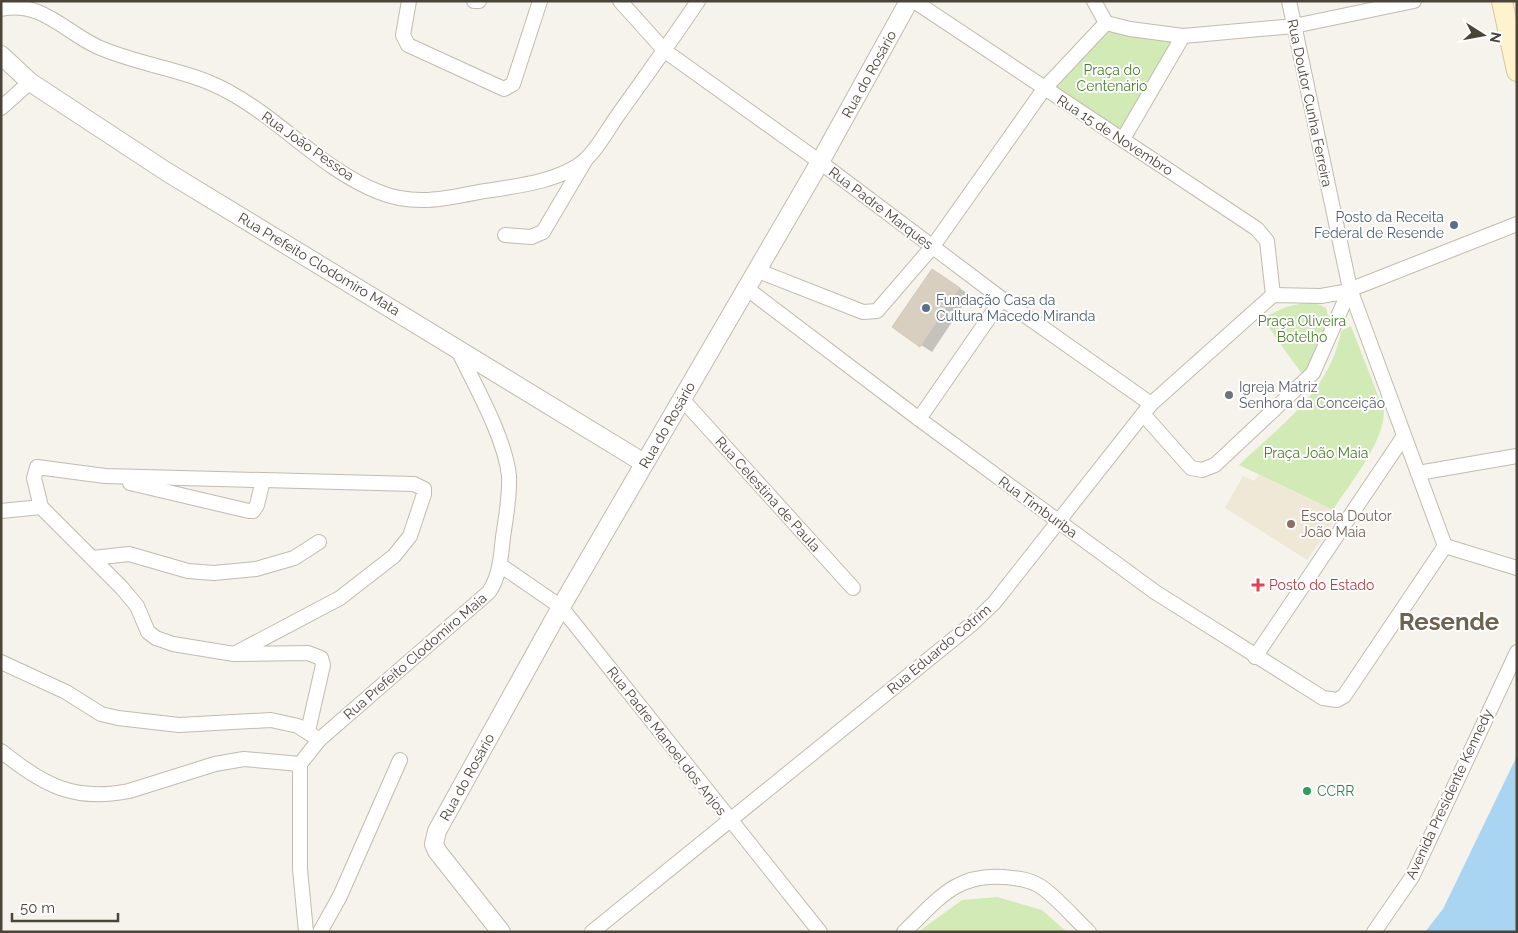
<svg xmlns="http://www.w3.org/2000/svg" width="1518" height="933" font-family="Raleway,sans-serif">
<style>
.education{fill:#efe8d6}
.green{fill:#d2eab5}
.water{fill:#a9d4f2}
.shadow{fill:#0003}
.building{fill:#d8cfc1;stroke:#d3c7b4}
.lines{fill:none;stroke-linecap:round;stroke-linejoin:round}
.minor-casing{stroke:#c2bbae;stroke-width:16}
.tertiary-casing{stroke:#c2bbae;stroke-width:20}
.secondary-casing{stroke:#d6c79b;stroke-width:22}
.minor{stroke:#fff;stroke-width:14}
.tertiary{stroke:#fff;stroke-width:18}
.secondary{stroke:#fff3cd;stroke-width:20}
.service-dot{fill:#5c6f8a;stroke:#fff;stroke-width:2}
.worship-dot{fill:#6b7280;stroke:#fff;stroke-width:2}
.education-dot{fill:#8d6e63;stroke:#fff;stroke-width:2}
.health-dot{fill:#e0444e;stroke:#fff;stroke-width:2}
.leisure-dot{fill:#2e9e5b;stroke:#fff;stroke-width:2}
.labels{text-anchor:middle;stroke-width:4;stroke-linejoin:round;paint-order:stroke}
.park-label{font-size:14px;fill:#4a7f2a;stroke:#fff}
.street-label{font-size:14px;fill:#4b4439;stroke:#fff}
.service-label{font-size:14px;fill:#4e5e75;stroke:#fff;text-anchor:end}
.worship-label{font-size:14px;fill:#5b616d;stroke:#fff;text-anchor:start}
.education-label{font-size:14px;fill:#785e54;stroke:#fff;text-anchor:start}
.health-label{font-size:14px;fill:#be3a42;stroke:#fff;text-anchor:start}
.leisure-label{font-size:14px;fill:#27864d;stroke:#fff;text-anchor:start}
.town-label{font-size:24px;font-weight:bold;fill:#6e6250;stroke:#fff}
</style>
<rect width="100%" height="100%" fill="#f6f3ec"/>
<path class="education" d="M1259,475L1339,513L1307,560L1225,508L1243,476L1254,481Z"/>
<g class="green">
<path d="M1105,30L1174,42L1123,131L1055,88Z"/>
<path d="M1312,301L1326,308L1330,322L1309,369L1302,374L1262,318L1286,307Z"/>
<path d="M1351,326L1384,411C1384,443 1350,483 1333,510L1239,465C1280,426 1331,390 1341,331Z"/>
<path d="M997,897L1042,910L1067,932H918L962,900Z"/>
</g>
<path class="water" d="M1517,756V932H1425L1443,909Z"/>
<path class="shadow" d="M943,277L970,295L932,352L893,327Z"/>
<path class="building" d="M932,269L960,288L920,347L892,327Z"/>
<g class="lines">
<defs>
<g id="minor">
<path d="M409,1L403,35L408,45L504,89L513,84L540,1"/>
<path d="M474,1H479"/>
<path d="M620,1L665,51L820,162L1002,299L1151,404"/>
<path d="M914,1L1257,229L1267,241L1273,295"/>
<path d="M1094,1L1106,23"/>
<path d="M1289,1L1350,289L1445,546"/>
<path d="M1,9C41,0 65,32 98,47C141,66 188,69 229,92C282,121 323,170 379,192C413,206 445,199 479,192C510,187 562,182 586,159C598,148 608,129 618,115C645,77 672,40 698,1"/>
<path d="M1106,23L1130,29L1183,36L1294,26L1414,1"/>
<path d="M1,108L30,82"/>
<path d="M1123,139L1183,36"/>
<path d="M505,235L531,237L543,232L585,161"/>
<path d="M756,270L863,312L877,311L933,246L1044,89L1106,23"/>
<path d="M746,288L919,419L1155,592L1323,698L1337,700L1344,696L1445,546"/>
<path d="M682,399L853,588"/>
<path d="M1143,414L1191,468L1202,470L1215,465L1313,373L1350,289"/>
<path d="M919,419L1002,299"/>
<path d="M1418,473L1517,456"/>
<path d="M130,483L249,511H253L257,505L263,480"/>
<path d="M1,511L41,507"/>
<path d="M1445,546L1517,568"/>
<path d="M93,558L129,554L188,571L214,573L256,569L294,558L319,542"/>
<path d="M500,565L561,607L820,932"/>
<path d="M234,654L340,598L394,556L410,536L424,494V489L414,484L105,476L37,467L34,478L41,507L122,588L137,606L148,632L156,638L173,644L234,654L308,653L321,658L323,665L308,731"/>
<path d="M1255,657L1404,436"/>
<path d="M1,662L66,692L101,714L118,718L179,725L271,720L298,726L315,737"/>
<path d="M1,751C43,785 74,802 129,791L215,764L244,759L300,764"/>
<path d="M306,932L300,869V764L319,740L489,592C500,576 501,555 503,537C506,517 510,496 509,476C505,437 474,384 457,348"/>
<path d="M320,932L340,896L400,760"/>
<path d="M592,932L972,624L994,603L1151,404L1273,295L1321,296L1344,292L1517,224"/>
<path d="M904,932C937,901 955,873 1004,877C1015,878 1028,879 1038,885C1053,893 1075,919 1089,932"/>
<path d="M1374,932L1412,877L1517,652"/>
</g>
<g id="tertiary">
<path d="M1,55L30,82L167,172L644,463"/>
<path d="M501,932L437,851L434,844L437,831L561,607L820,162L909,1"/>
</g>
<path id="secondary" d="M1502,1L1517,71"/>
</defs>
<use href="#minor" class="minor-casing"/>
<use href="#tertiary" class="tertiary-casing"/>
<use href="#secondary" class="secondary-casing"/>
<use href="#minor" class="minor"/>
<use href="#tertiary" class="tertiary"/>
<use href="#secondary" class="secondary"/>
</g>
<g class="service-dot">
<circle cx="1454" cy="225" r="5"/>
<circle cx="926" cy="308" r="5"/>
</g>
<circle class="worship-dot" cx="1229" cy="395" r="5"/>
<circle class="education-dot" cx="1291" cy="524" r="5"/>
<path class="health-dot" d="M1255.5 577.5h5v5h5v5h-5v5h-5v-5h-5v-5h5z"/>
<circle class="leisure-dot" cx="1307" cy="791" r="5"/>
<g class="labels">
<g class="park-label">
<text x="1112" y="75">Praça do<tspan x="1112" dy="16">Centenário</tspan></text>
<text x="1302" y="326">Praça Oliveira<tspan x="1302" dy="16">Botelho</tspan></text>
<text x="1316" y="458">Praça João Maia</text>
</g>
<g class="street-label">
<text transform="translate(869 74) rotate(-61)" y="5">Rua do Rosário</text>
<text transform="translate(1310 103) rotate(78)" y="5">Rua Doutor Cunha Ferreira</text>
<text transform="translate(1115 135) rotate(33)" y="5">Rua 15 de Novembro</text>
<text transform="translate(308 146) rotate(35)" y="5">Rua João Pessoa</text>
<text transform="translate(881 208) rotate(37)" y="5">Rua Padre Marques</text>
<text transform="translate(319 264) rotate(31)" y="5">Rua Prefeito Clodomiro Mata</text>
<text transform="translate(667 425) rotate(-60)" y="5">Rua do Rosário</text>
<text transform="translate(768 494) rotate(48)" y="5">Rua Celestina de Paula</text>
<text transform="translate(1038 507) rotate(36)" y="5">Rua Timburiba</text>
<text transform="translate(939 649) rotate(-40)" y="5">Rua Eduardo Cotrim</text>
<text transform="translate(415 656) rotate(-41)" y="5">Rua Prefeito Clodomiro Maia</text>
<text transform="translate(667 741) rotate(52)" y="5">Rua Padre Manoel dos Anjos</text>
<text transform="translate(467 777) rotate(-61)" y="5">Rua do Rosário</text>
<text transform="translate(1449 794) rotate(-65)" y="5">Avenida Presidente Kennedy</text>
</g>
<g class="service-label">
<text x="1444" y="222">Posto da Receita<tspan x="1444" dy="16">Federal de Resende</tspan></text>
<text x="936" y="305" text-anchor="start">Fundação Casa da<tspan x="936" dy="16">Cultura Macedo Miranda</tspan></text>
</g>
<g class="worship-label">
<text x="1239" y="392">Igreja Matriz<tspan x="1239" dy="16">Senhora da Conceição</tspan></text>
</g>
<g class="education-label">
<text x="1301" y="521">Escola Doutor<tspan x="1301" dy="16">João Maia</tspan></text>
</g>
<g class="health-label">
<text x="1269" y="590">Posto do Estado</text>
</g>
<g class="leisure-label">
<text x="1317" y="796">CCRR</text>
</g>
<g class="town-label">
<text x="1449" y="630">Resende</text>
</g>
</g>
<rect width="1518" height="933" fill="none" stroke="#4b4439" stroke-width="5"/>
<g transform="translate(1483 35) rotate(101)" stroke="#ffffff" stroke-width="4" paint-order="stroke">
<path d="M0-4L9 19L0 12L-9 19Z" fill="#4b4439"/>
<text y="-8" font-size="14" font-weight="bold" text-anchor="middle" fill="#4b4439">N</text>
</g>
<path d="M12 913v8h106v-8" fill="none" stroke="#4b4439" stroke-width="2.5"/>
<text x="20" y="913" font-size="15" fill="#4b4439" stroke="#ffffff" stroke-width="4" paint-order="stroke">50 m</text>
</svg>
